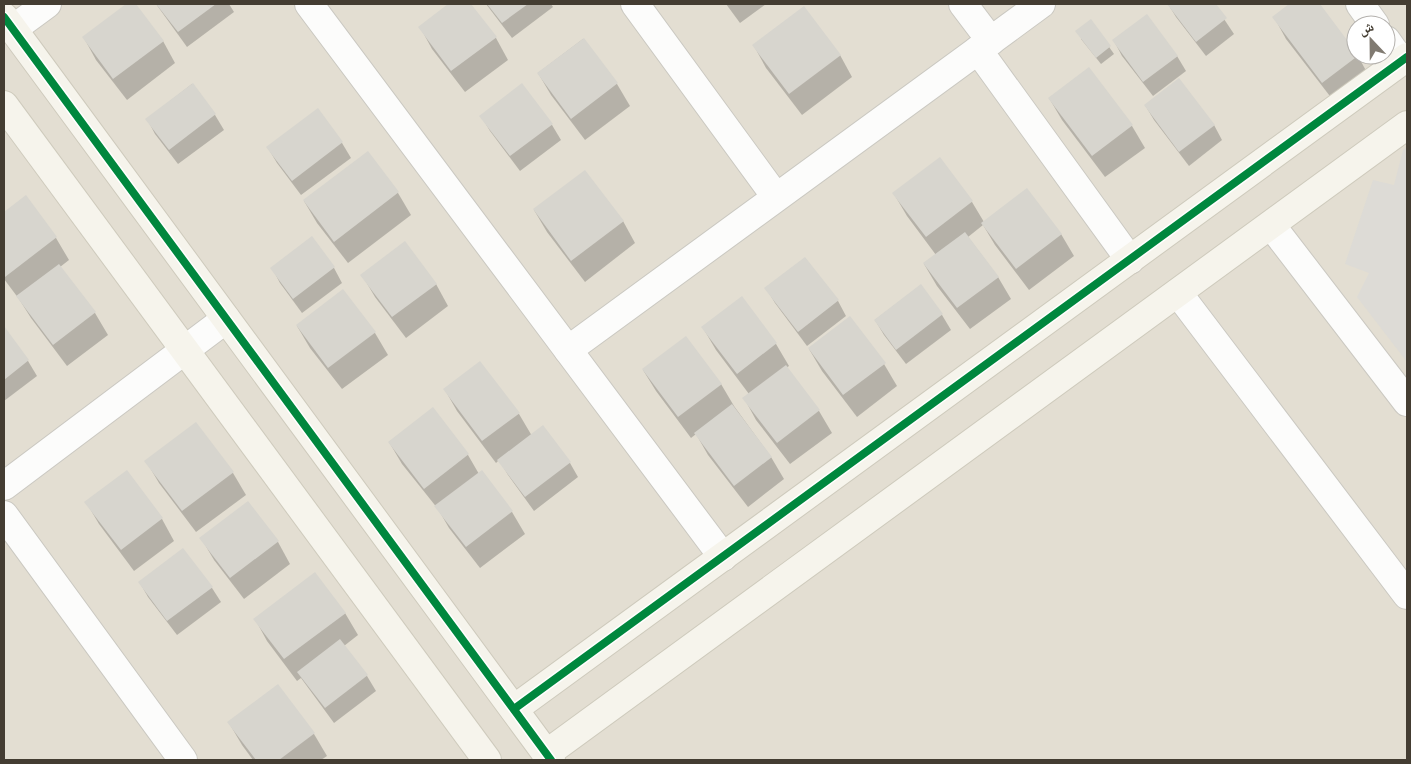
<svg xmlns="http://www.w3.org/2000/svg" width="1411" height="764" font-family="'Nunito Sans','Noto Naskh Arabic',sans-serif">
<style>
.residential{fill:#e3ded2;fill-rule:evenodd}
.parking{fill:#dddbd6}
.shadow{fill:#0003}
.building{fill:#d7d5ce}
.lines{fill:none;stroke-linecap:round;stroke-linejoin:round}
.street-casing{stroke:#cac8c1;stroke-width:30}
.secondary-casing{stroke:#cecabc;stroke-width:30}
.street{stroke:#fcfcfb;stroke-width:28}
.secondary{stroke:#f6f4ec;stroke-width:28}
.cycleway-casing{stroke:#fff;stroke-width:11}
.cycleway{stroke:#00873e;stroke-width:8}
</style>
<rect width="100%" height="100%" fill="#eeece5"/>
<path class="residential" d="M4,4H1407V760H4ZM1356,25H1386V55H1356Z"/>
<path class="parking" d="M1407,147V362L1357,297L1369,273L1345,264L1373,180L1394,185L1403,150Z"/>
<g class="shadow">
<path d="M128,4H134L163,41L175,63L127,100L96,60L84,38Z"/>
<path d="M156,4H229L234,12L187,47Z"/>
<path d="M450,4H470L496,38L508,60L465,92L432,49L420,27Z"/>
<path d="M486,4H551L553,7L512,38Z"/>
<path d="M726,4H766L740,23Z"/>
<path d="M1168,4H1214L1234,34L1206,56L1176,17Z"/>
<path d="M1291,4H1318L1358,56L1370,78L1336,104L1286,39L1274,17Z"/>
<path d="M1091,21L1114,54L1101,64L1081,39Z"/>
<path d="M583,39L617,84L630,106L585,140L551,95L538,73Z"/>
<path d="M1114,41L1177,56L1186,71L1153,96L1122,56Z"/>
<path d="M754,46L840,55L852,77L802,115L766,68Z"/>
<path d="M192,84L215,115L224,130L178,164L155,134L147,119Z"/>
<path d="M1049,98L1132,126L1145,148L1105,177L1062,120Z"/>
<path d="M1145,105L1214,125L1222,140L1189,166L1154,120Z"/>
<path d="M318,110L342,143L351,158L301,195L277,163L268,148Z"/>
<path d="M481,116L552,125L561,140L520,171L490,131Z"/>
<path d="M367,153L398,193L411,215L348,263L317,223L304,201Z"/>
<path d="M940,159L972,202L984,222L1061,234L1074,256L1029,290L995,245L983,225L968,237L998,277L1011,299L970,329L937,286L924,264L936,255L907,216L894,194Z"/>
<path d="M26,197L56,238L69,260L60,267L95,313L108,335L67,366L31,318L19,299L4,279V214Z"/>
<path d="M534,210L623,221L635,243L585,282L547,232Z"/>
<path d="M805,258L838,301L846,316L807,346L775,303L766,288Z"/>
<path d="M272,268H334L342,283L302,313L280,283Z"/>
<path d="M362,275L436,284L448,306L406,338L375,297Z"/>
<path d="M920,286L942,315L951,330L906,364L884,335L875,320Z"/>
<path d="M343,291L375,333L388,355L342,389L310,348L297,326Z"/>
<path d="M742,298L776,344L789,366L786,368L819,411L832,433L790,464L756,420L744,398L749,394L716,350L703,328Z"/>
<path d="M4,329L28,361L37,376L4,401Z"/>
<path d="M809,349L884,364L897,386L857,417L822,371Z"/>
<path d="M643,370L721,384L734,406L771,457L784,479L748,507L708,455L696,434L691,438L656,391Z"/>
<path d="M445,390L519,414L532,436L570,463L578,477L534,511L508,475L499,460L496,463L457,411Z"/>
<path d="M433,409L468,455L479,474L482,471L512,512L525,534L480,568L449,528L438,509L402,464L389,442Z"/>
<path d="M195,424L233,473L246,495L196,532L159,483L146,461Z"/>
<path d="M86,502L162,519L174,541L134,571L99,524Z"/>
<path d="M248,502L278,542L290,564L244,599L214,560L201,538Z"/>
<path d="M140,583L212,588L221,602L177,635L148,597Z"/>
<path d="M345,613L358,635L344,646L367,676L376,691L334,723L301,678L297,681L267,641L255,619Z"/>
<path d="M278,686L314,734L327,756L321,760H253L242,745L229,723Z"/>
</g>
<g class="building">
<path d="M126,4H136L164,41L113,79L82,37Z"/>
<path d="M156,4H216L178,32Z"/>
<path d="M448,4H471L497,37L451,71L418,27Z"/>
<path d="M487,4H528L502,23Z"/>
<path d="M1167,4H1216L1227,18L1196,42Z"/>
<path d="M1289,4H1320L1356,52V55H1359L1322,83L1272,17Z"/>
<path d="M804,6L841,55L789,94L752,45Z"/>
<path d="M1147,14L1178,56L1143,82L1112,40Z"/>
<path d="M1091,19L1111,46L1096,58L1075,31Z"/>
<path d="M584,38L618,83L571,119L537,73Z"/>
<path d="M1089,67L1133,125L1092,156L1048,98Z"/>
<path d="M1179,78L1215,125L1179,152L1144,105Z"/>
<path d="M193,83L216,114L169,150L145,119Z"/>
<path d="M522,83L553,124L510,156L479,116Z"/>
<path d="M318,108L343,142L292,181L266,147Z"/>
<path d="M368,151L399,192L334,242L303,200Z"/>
<path d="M940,157L973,201L926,237L892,193Z"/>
<path d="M585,170L624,221L571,261L533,209Z"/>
<path d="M1027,188L1062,234L1016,269L981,223Z"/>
<path d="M26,195L57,237L5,277L4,275V212Z"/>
<path d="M965,232L999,277L957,308L923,263Z"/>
<path d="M312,236L335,267L293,299L270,268Z"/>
<path d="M405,241L437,284L392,317L360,275Z"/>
<path d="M805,257L839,300L798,332L764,288Z"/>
<path d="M59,264L96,312L53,345L16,296Z"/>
<path d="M921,284L943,314L896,350L874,320Z"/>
<path d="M343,289L376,332L328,368L296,325Z"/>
<path d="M742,296L777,343L737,374L701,327Z"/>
<path d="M850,316L886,363L843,395L808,348Z"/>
<path d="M4,326L29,360L4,380Z"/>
<path d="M686,336L722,384L678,417L642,369Z"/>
<path d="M480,361L520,413L482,441L443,389Z"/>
<path d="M786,365L820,410L777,443L742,398Z"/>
<path d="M732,404L772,457L734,486L694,433Z"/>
<path d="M433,407L469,454L424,489L388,442Z"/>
<path d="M196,422L234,472L182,511L144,461Z"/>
<path d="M543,425L571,462L525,497L497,460Z"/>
<path d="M127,470L163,518L121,550L84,502Z"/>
<path d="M482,470L513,511L466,547L434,506Z"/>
<path d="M248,501L279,541L230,578L199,538Z"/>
<path d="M183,548L213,587L167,621L138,582Z"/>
<path d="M315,572L346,613L284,659L253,619Z"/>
<path d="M340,639L368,675L325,708L297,672Z"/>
<path d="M278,684L315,733L279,760H256L227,722Z"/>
</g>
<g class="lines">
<defs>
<g id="street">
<path d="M309,4L723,557"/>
<path d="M635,4L776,197"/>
<path d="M963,4L991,41"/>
<path d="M1360,4L1375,25"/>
<path d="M13,29L47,4"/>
<path d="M1386,40L1401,61"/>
<path d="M978,50L1130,260"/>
<path d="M1271,225L1407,402"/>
<path d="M1178,293L1407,595"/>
<path d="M568,350L1041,4"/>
<path d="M4,486L226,319"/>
<path d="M4,515L183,760"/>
</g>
<g id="secondary">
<path d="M4,17L551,760"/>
<path d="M4,105L487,760"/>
<path d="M514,709L1407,57"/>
<path d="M546,754L1407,125"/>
</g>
</defs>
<use href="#street" class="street-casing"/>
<use href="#secondary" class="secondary-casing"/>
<use href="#street" class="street"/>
<use href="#secondary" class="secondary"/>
<defs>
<g id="cycleway">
<path d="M4,17L551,760"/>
<path d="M514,709L1407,57"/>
</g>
</defs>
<use href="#cycleway" class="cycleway-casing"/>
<use href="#cycleway" class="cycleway"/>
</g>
<rect width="1411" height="764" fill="none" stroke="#443d32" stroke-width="10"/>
<g transform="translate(1371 40) rotate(338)"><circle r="24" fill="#ffffff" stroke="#b4b1ad"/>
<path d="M0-4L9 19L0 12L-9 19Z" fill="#807a71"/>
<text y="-8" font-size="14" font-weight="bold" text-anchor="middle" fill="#443d32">ش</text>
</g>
</svg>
